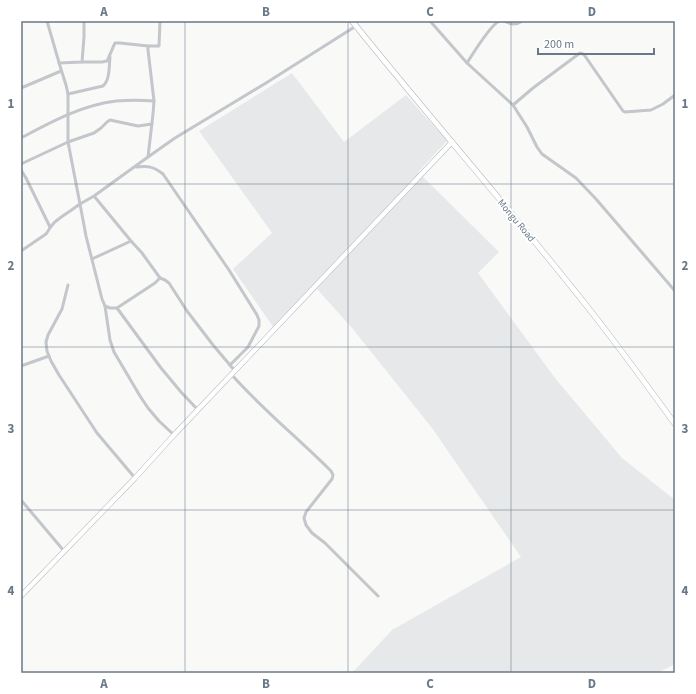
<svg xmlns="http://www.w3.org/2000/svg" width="696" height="694" font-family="'Source Sans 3',sans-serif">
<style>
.built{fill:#e7e8e9}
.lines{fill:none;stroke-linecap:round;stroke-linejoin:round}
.secondary-casing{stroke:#b5babf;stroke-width:5.5}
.primary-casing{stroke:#b4b8bd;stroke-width:6}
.street{stroke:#c3c6ca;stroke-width:3}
.secondary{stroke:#fff;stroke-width:4.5}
.primary{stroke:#fff;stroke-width:5}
.grid{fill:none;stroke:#6a7887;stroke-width:1;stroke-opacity:0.55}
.labels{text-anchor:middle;stroke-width:4;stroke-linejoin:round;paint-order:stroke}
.street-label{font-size:10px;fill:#6a7887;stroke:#fff}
.neatline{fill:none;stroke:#6a7887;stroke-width:1.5}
.grid-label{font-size:13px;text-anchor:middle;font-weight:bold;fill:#6a7887}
</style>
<rect width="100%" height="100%" fill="#f9f9f8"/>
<path class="built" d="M292,73L344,142L406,95L447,141L418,172L499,252L478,273L555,378L622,458L675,500V664L657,673H352L392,630L521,557L432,428L352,328L317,289L276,331L233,269L272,233L199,131Z"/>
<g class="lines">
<defs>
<path id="secondary" d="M21,596L135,478L174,435L452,142"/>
<path id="primary" d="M352,21C429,117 510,209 586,305C617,344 646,384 675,424"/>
</defs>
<use href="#secondary" class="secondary-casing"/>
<use href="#primary" class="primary-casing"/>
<g class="street">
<path d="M430,21L467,63L513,105L527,127L537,147L542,154L576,178L596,199L675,291"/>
<path d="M504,21C511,24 515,26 522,21"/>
<path d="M82,62H102L107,61C110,55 112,49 115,43H120L148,46"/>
<path d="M59,63L82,62L84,37V21"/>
<path d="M467,63C474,52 489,27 499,21"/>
<path d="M21,88L61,71"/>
<path d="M68,94L103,86C110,80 109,66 110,57"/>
<path d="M513,105L533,88L580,53L583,54L585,56L623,111L625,112L651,110L663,104L675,95"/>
<path d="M21,138C51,122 82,105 116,101C129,100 141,100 154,101"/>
<path d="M148,157L175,138L266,83L356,26"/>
<path d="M21,164L68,142L94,133L101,128L107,122L110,120L138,126L152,124"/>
<path d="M136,167C148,166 153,166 163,174L229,270L257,315L259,320V326L248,347L230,365"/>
<path d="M21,170L26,178L50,227"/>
<path d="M94,196L131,241L142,253L160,278L155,283L117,308H110L105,306L102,299L86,236L80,204L94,196L148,157L153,114L154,101L148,50V46H159L160,21"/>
<path d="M21,251L46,234C49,230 51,225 56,221C63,215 72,210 80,204L68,142V94L66,85L60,66L47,21"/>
<path d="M92,259L131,241"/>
<path d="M160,278L165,280L169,283L187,311L213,345L235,371"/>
<path d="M68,285L62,309L48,335L46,342L47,351L51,361L59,375L97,433L135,478"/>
<path d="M105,306L110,340L114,352L140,396L148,408L159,421L174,435"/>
<path d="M117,308L161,368L181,392L198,410"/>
<path d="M21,366L49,356"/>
<path d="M231,374C262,409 298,438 331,471L333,475L332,479L306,512L304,518L306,525L312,533L325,543L378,596"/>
<path d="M21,500L64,551"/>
</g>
<use href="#secondary" class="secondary"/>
<use href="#primary" class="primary"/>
</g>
<path class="grid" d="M185,21V673M348,21V673M511,21V673M21,184H675M21,347H675M21,510H675"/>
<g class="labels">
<g class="street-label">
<text transform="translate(517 220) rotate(50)" y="4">Mongu Road</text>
</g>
</g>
<rect width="696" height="694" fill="none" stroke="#ffffff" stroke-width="44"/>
<path d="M538 48v6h116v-6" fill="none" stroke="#6a7887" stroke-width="2"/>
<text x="544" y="48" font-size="12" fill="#6a7887" stroke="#ffffff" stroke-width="3" paint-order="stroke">200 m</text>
<rect x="22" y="22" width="652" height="650" class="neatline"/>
<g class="grid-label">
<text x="104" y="16">A</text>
<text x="266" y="16">B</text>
<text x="430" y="16">C</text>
<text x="592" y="16">D</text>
<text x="11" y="108">1</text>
<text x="685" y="108">1</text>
<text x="11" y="270">2</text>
<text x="685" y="270">2</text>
<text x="11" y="433">3</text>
<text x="685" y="433">3</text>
<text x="11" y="595">4</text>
<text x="685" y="595">4</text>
<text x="104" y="688">A</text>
<text x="266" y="688">B</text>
<text x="430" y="688">C</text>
<text x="592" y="688">D</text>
</g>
</svg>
